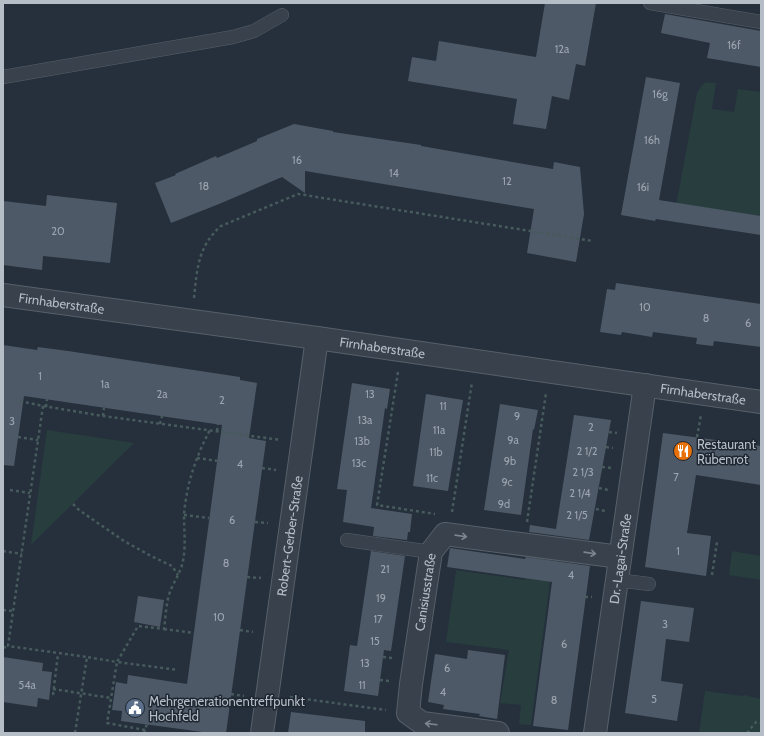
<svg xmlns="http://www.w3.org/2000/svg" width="764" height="736" font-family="Cabin,sans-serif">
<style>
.green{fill:#283d3e}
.building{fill:#4e5967}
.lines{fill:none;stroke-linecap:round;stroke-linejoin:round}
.service-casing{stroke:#57606a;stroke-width:14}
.minor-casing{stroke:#57606a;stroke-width:24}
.path{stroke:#475a5c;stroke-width:2.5;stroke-dasharray:3 3;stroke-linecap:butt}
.service{stroke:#39424c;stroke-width:13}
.minor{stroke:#39424c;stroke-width:22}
.oneway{stroke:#7d8690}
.labels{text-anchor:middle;stroke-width:3;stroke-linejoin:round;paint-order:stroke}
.number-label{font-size:11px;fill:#9ba4af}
.street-label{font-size:13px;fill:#b5bdc7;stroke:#1e2731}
.poi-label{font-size:13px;fill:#b5bdc7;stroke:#1e2731;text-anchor:start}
</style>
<rect width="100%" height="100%" fill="#25303c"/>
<g class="green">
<path d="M707,82L716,83L712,109L734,112L738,89L761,92V216L687,205L684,223L673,222L697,93L703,84Z"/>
<path d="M47,430L134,443L31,545Z"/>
<path d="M732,551L761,556V580L729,575Z"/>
<path d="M529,557L553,559L531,725L519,724L521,705L500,703L509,650L446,642L456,570L525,580Z"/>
<path d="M705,691L743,696L744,695L761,699V733H699Z"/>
</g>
<g class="building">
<path d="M545,3H596L585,66L576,64L569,100L552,96L546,129L513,124L517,99L408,81L412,57L436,61L439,41L536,57Z"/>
<path d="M665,14L761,31V67L707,58L710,43L661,33Z"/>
<path d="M646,77L680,83L659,200L761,216V235L656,219L655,221L621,215Z"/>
<path d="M294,124L333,131V132L421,145V146L553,169L554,162L580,167L584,214L576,262L527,253L534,209L305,171V193L282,177L219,204L171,223L155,183L176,175L175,174L216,156L217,158L257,141V139Z"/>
<path d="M47,195L117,203L110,263L43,256L42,270L3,265V201L46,206Z"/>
<path d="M616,283L761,304V347L714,341L713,346L696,344L697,338L653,332L652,337L622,332L621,335L600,332L607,289L615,290Z"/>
<path d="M3,345L37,350L38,347L68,351L240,377V380L257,383L249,438L266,441L226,733H210L121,721L122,711L112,710L116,682L127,684L128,675L187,684L222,425L24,396L14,466L3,465Z"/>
<path d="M352,383L390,389L387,409L385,408L371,508L412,514L410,532H408L407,540L373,536L374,527L343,522L347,490L337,489Z"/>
<path d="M426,394L463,400L448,491L413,486Z"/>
<path d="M500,404L538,410L534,430L533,429L521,515L484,510Z"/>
<path d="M574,415L611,420L589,540L529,532L530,525L556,529Z"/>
<path d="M663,433L761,446V485L696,475L687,533L711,536L706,576L645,567Z"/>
<path d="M450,548L498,555L525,559L526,557L590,566L568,730L533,726L552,582L447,567Z"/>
<path d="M371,551L405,556L391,651L384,650L378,696L344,691L350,645L357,646Z"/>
<path d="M138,596L164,600L160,627L134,622Z"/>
<path d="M641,601L694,608L689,642L666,639L661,681L683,684L677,721L625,713Z"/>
<path d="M468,650L505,655L497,719L479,716L480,714L443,709L444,705L428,702L435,654L467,659Z"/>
<path d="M3,657L43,663L42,671L52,672L49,700L38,698L37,707L3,702Z"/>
<path d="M291,712L365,721V733H288Z"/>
</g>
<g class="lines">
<defs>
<g id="service">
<path d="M650,3L761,22"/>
<path d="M3,77L233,37L254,31L282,15"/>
<path d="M347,540L431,552"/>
<path d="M617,580L649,584"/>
</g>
<g id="minor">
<path id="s1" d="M3,295L317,338L761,402"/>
<path id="s2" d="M262,733L317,338"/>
<path id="s3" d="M498,733L422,723L408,713L411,684L431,552L445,534L620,557"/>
<path id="s4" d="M595,733L645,385"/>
</g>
</defs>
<use href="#service" class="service-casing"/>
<use href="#minor" class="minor-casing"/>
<g class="path">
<path d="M194,298C197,269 198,246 221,226L298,194L593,241"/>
<path d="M398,372L377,505L435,514"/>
<path d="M20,401L43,406L103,416L281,440"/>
<path d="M43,406L8,646L87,657"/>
<path d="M46,407L47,399"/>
<path d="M103,416L104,408"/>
<path d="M160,424L162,416"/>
<path d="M217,431L218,424"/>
<path d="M609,432L617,433"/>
<path d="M18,437L38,440"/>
<path d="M697,437L701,415"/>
<path d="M606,447L613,448"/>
<path d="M197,458L218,461"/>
<path d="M602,467L612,468"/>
<path d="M262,468L276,470"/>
<path d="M599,488L608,490"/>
<path d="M10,490L30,493"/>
<path d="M73,504L79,510L124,541L151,556L172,566L178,575"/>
<path d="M596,509L605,511"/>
<path d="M452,512L472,382"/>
<path d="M184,515L209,518"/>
<path d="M255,522L268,523"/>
<path d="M527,522L546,393"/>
<path d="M3,551L22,554"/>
<path d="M712,575L717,542"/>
<path d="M247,577L261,578"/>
<path d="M585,597H592"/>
<path d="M3,610L13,611"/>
<path d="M164,629L194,633"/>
<path d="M240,630L253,632"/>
<path d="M3,648L8,646"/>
<path d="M383,657L392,658"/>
<path d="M380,680L389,681"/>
<path d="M53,689L111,698"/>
<path d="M231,694L244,696"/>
<path d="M53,695L58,654"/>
<path d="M290,697L386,710"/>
<path d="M145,730L107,723L117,662L178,670"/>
<path d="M75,733L87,657L117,662L138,626L164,629C166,615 166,599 172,587C176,578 181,571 183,561C186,546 184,530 184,515C186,486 196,456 210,430"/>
<path d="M144,733L147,724"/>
<path d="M747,733L756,722L761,723"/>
</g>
<use href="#service" class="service"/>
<use href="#minor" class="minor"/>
</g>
<defs><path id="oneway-shaft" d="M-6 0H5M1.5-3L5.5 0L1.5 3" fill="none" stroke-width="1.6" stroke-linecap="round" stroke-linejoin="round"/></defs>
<g class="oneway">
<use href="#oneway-shaft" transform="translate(461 536) rotate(8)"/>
<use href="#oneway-shaft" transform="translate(590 553) rotate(8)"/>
<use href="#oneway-shaft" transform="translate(431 724) rotate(-173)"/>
</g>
<defs>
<symbol id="restaurant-disc" viewBox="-11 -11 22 22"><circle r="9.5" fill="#e8710a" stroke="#1e2731"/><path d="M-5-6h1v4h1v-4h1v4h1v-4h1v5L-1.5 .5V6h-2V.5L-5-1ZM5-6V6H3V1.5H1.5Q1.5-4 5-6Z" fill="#fff"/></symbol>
<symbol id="civic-disc" viewBox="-11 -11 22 22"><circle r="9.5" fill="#5c6f8a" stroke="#1e2731"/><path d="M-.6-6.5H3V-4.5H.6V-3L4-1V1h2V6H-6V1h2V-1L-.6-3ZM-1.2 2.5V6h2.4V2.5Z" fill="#fff"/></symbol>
</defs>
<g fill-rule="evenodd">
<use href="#restaurant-disc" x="672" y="440" width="22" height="22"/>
<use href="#civic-disc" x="124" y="697" width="22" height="22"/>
</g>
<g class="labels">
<g class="number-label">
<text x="734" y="49">16f</text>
<text x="562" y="53">12a</text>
<text x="660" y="98">16g</text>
<text x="652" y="144">16h</text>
<text x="297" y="164">16</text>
<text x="394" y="177">14</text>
<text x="507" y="185">12</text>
<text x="204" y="190">18</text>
<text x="643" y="191">16i</text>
<text x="58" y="235">20</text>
<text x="645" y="311">10</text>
<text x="706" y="322">8</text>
<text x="748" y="327">6</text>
<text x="40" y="380">1</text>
<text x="105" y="388">1a</text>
<text x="162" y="398">2a</text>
<text x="370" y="398">13</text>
<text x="222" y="404">2</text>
<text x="443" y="410">11</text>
<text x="517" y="420">9</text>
<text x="365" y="424">13a</text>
<text x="12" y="425">3</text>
<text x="591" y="431">2</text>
<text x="439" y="434">11a</text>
<text x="513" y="444">9a</text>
<text x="362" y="445">13b</text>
<text x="587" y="455">2 1/2</text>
<text x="436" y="456">11b</text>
<text x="510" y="465">9b</text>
<text x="359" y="467">13c</text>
<text x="240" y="468">4</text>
<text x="583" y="476">2 1/3</text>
<text x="676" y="481">7</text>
<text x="432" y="482">11c</text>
<text x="507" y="486">9c</text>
<text x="580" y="497">2 1/4</text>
<text x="504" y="508">9d</text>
<text x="577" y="519">2 1/5</text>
<text x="232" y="524">6</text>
<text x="678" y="555">1</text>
<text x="226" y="567">8</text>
<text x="385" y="573">21</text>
<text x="571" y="579">4</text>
<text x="381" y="602">19</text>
<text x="219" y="621">10</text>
<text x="378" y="623">17</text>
<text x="665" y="628">3</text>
<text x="375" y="645">15</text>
<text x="564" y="648">6</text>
<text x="365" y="667">13</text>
<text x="447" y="672">6</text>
<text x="27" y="689">54a</text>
<text x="362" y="689">11</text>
<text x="443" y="696">4</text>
<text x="654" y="703">5</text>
<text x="554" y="704">8</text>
</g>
<g class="street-label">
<text dy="5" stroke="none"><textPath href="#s1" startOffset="59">Firnhaberstraße</textPath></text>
<text dy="5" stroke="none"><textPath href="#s1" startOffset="383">Firnhaberstraße</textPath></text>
<text dy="5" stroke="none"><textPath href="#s1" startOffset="707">Firnhaberstraße</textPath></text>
<text dy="5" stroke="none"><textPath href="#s2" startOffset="199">Robert-Gerber-Straße</textPath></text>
<text dy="5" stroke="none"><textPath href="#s4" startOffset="176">Dr.-Lagai-Straße</textPath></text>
<text dy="5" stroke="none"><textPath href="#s3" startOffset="216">Canisiusstraße</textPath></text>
</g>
<g class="poi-label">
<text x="697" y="449">Restaurant<tspan x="697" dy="15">Rübenrot</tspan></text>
<text x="149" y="706">Mehrgenerationentreffpunkt<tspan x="149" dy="15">Hochfeld</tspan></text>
</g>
</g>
<rect width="764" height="736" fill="none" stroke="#b5bdc7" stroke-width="8"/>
</svg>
